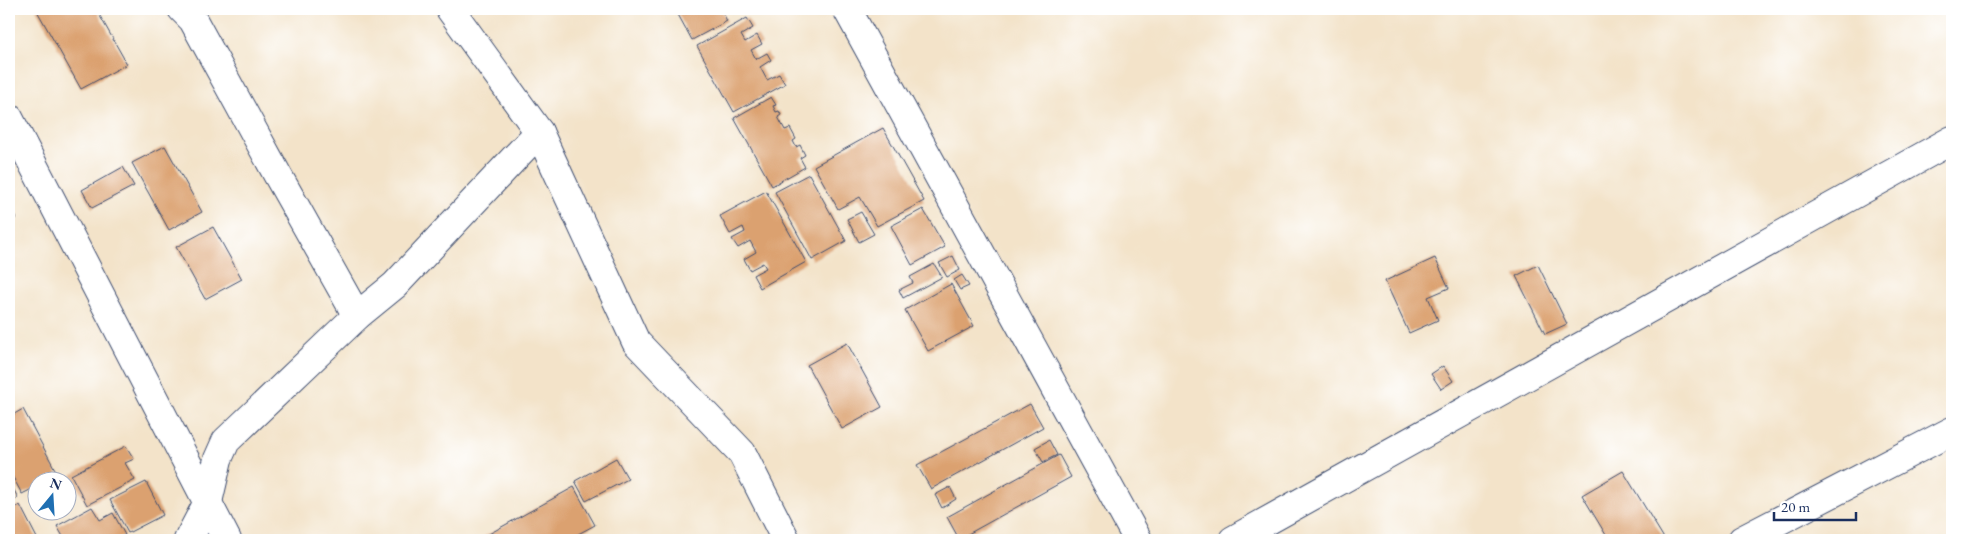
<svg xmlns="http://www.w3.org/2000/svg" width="1961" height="549" font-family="'EB Garamond',serif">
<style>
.building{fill:#dba170}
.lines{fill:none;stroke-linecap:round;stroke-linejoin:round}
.minor-casing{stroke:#3b4a6e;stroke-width:30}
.minor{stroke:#fff;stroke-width:28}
</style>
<rect width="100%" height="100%" fill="#fff"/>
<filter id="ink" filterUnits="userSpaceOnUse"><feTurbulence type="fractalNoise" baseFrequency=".02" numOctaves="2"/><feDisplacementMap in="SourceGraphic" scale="10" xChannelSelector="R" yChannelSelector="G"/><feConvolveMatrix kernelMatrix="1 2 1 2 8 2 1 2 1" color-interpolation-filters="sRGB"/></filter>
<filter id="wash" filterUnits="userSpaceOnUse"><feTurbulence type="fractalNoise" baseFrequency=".0096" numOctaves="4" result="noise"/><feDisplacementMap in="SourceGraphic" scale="20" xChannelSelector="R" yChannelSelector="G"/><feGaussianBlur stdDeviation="1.12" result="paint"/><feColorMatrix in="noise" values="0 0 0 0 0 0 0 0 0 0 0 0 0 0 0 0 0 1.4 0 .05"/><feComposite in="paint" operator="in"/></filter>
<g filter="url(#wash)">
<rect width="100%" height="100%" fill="#f3e3c9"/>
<g id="blocks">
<g class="building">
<path d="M36,9H96L127,64L81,89Z"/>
<path d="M675,9H721L727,21L692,40Z"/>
<path d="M747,18L753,28L741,35L745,42L757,35L762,44L751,50L756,59L767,53L771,60L760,67L767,80L779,74L785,84L734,112L697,46Z"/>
<path d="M771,97L776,105L773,106L776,112L779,111L781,115L778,117L785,130L790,128L796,139L793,141L796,147L800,145L805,155L800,158L805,167L772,186L734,118Z"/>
<path d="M883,128L924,201L877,226L860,197L838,209L814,166Z"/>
<path d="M165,146L202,212L169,230L132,163Z"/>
<path d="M123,167L134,186L92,208L82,190Z"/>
<path d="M809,174L846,241L812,260L775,192Z"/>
<path d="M766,191L806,262L760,288L753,275L766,268L763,263L750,270L744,259L756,252L750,241L738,248L732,239L745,232L743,227L730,234L720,216Z"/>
<path d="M9,204L16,218L9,222Z"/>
<path d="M923,209L945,247L912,265L891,226Z"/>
<path d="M861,212L874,234L859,242L847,219Z"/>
<path d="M213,227L242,279L205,299L176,247Z"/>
<path d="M953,256L960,270L947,277L939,263Z"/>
<path d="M1435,258L1449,288L1428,297L1438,320L1409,333L1385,281Z"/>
<path d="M934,264L942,277L903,298L899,290L913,283L910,277Z"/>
<path d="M1538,265L1567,324L1545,334L1516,276Z"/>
<path d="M962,275L969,286L960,290L954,280Z"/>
<path d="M951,284L974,326L928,351L905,310Z"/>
<path d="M847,343L882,407L842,429L807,365Z"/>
<path d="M1443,366L1453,381L1441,389L1431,374Z"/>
<path d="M1030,404L1043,427L931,489L917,465Z"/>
<path d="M23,409L58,475L45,482H38V486L22,494L9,470V417Z"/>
<path d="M1049,440L1057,455L1043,462L1035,448Z"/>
<path d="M126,446L134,459L125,463L135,480L87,505L71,475Z"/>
<path d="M1059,455L1071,477L959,539L947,517Z"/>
<path d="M616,458L628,479L586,501L575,481Z"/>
<path d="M1623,471L1665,540H1609L1582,495Z"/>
<path d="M9,480L18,498L9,503Z"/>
<path d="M146,482L163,515L128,533L110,500Z"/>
<path d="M574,487L595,525L567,540H478Z"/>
<path d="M950,487L956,499L942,508L935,495Z"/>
<path d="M20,505L38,540H9V511Z"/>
<path d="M92,507L100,520L113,513L125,535L115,540H65L57,526Z"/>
</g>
</g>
</g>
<g filter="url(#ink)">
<use href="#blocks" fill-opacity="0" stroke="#3b4a6e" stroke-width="1"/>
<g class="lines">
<defs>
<g id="minor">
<path d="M182,9L193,20L277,174L357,316"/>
<path d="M450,9L539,132L636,342L742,453L786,540"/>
<path d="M847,9L1138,540"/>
<path d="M9,118L227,540"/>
<path d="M188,540L208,502L218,459L226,441L357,316L395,285L539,132"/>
<path d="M1233,540L1952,140"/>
<path d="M1742,540L1952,431"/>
</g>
</defs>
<use href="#minor" class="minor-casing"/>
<use href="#minor" class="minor"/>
</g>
</g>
<rect width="1961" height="549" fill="none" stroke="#fff" stroke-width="30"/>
<g transform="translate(52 496) rotate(18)"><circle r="24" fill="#ffffff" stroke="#a4acbf"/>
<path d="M0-4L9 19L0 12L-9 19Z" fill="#1f6fb2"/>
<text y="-8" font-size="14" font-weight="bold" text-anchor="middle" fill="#1b2f5e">N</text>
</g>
<path d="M1774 512v8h82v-8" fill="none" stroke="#1b2f5e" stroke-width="2.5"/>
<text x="1781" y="512" font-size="15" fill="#1b2f5e" stroke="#ffffff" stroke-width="4" paint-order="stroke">20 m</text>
</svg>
